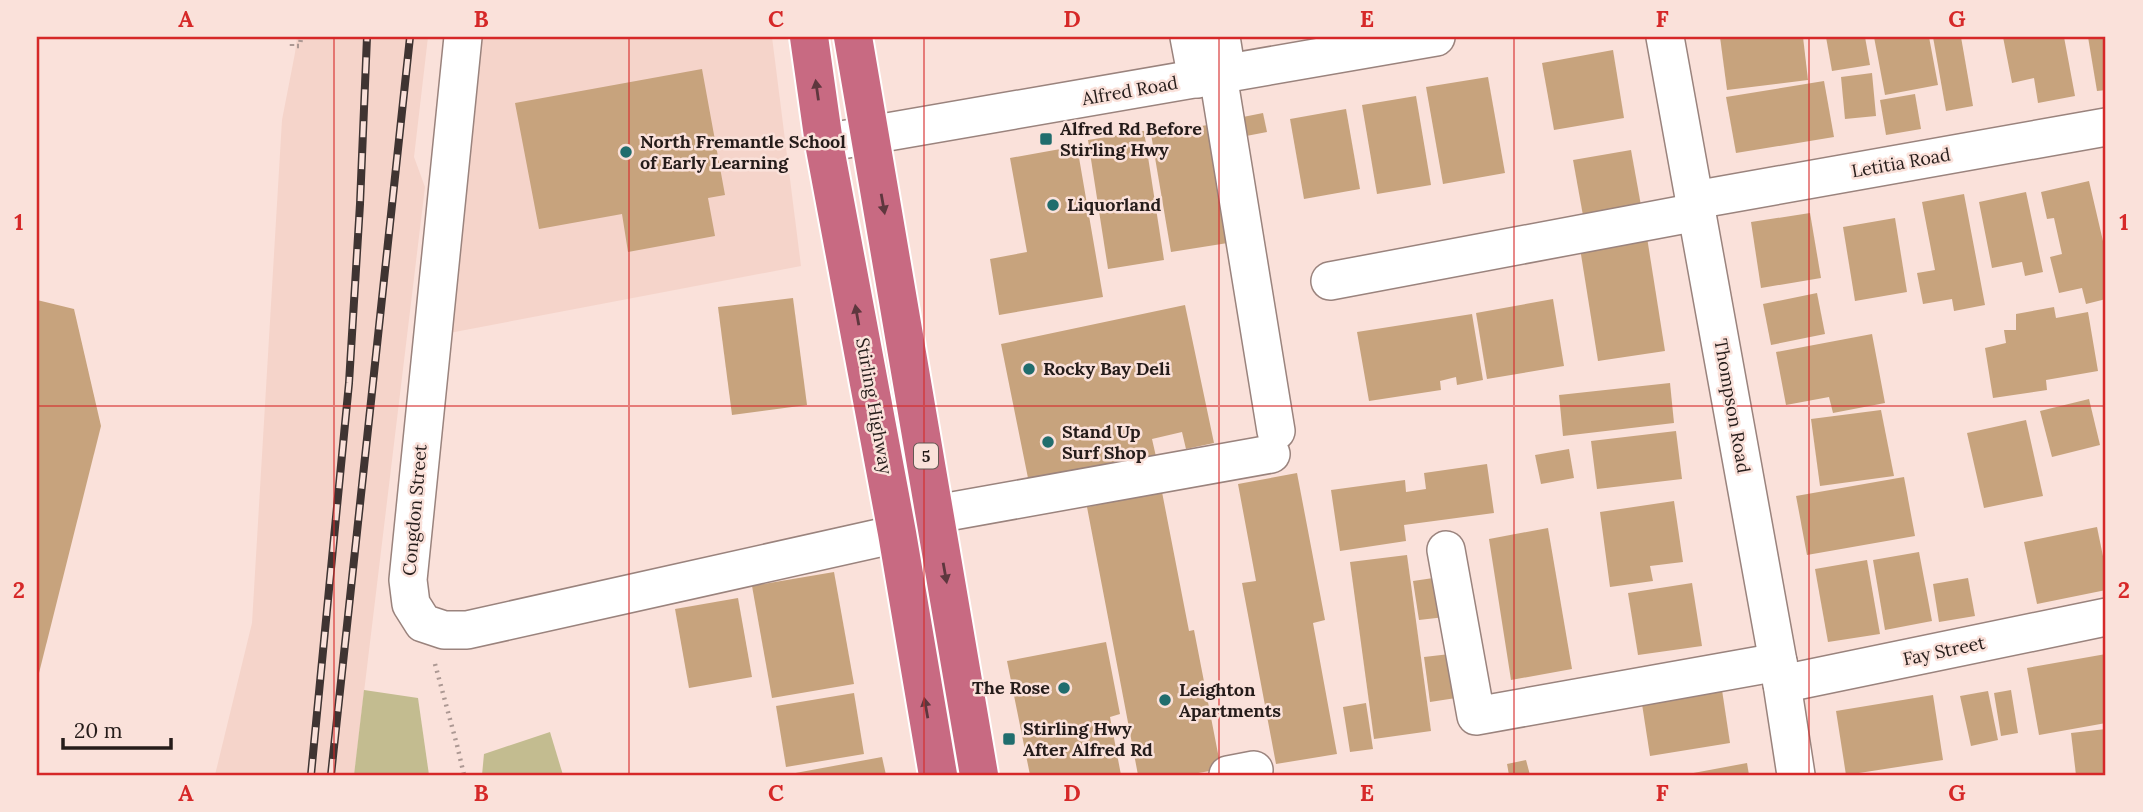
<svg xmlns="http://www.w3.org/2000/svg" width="2143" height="812" font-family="Lora,serif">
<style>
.built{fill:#f5d4ca}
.green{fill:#c3bc90}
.building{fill:#c7a37d}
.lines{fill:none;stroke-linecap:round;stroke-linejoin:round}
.minor-casing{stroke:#9a837d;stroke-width:40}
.highway-casing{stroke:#fff;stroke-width:42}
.path{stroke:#ac9893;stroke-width:4.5;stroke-dasharray:2 5;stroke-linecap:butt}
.minor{stroke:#fff;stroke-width:37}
.highway{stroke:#c86a82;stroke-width:38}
.rail-casing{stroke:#3f3432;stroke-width:8}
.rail{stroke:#fae1da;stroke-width:5;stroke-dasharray:16;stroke-linecap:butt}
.oneway{fill:#5e373e}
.grid{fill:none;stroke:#d62828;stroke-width:2;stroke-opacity:0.55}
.poi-dot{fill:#216d6d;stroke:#fae1da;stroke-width:2.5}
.labels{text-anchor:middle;stroke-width:5;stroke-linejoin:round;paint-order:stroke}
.shield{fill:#fae1da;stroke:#655754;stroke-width:2}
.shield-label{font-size:16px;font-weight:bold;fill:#251c1a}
.street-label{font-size:18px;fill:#251c1a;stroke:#fae1da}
.poi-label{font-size:18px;font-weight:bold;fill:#251c1a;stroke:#fae1da;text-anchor:start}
.neatline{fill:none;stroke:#d62828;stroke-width:2.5}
.grid-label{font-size:23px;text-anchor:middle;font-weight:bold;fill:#d62828}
</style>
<rect width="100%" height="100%" fill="#fae1da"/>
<g class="built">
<path d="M297,37H428L414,157L425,187L354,775H215L252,623L282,120L295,53Z"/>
<path d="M478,37H772L801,266L444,334Z"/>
</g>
<g class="green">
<path d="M364,690L418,698L429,775H354Z"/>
<path d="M550,732L563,775H482L484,754Z"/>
</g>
<g class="building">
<path d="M1720,37H1803L1808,80L1727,90Z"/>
<path d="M1826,37H1865L1870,65L1832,71Z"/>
<path d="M1874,37H1929L1938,85L1885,95Z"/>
<path d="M1933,37H1961L1973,106L1946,111Z"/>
<path d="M2003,37H2064L2075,96L2038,103L2034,78L2012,83Z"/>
<path d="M2088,37H2106V90L2097,91Z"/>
<path d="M1613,50L1624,118L1554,130L1542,63Z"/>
<path d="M702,69L725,195L708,198L715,236L628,252L622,214L539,229L515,103Z"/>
<path d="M1872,73L1876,116L1845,119L1841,77Z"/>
<path d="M1488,77L1505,173L1443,184L1426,87Z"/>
<path d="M1824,81L1834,137L1736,153L1726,97Z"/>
<path d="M1915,94L1921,129L1886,135L1880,100Z"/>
<path d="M1416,96L1431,185L1377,194L1362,105Z"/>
<path d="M1346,109L1360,189L1304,199L1290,119Z"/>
<path d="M1263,113L1267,132L1241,137L1238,118Z"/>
<path d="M1214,124L1234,242L1171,252L1151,134Z"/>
<path d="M1144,131L1164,260L1108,269L1088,140Z"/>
<path d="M1077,146L1103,297L999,315L990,259L1027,252L1010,158Z"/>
<path d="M1631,150L1642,211L1584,221L1573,160Z"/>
<path d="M2089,181L2106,254V299L2086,304L2082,288L2059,293L2050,257L2062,254L2054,218L2047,219L2041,192Z"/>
<path d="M2026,192L2043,272L2025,276L2022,262L1992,268L1979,202Z"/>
<path d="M1964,194L1985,305L1954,311L1952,299L1923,304L1917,273L1935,270L1922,202Z"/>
<path d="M1810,213L1821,278L1761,288L1751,222Z"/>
<path d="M1895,218L1907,292L1855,301L1843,227Z"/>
<path d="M1646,231L1665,351L1598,361L1579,242Z"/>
<path d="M1817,293L1825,334L1771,345L1763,304Z"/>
<path d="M793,298L807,405L732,415L718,307Z"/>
<path d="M1553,299L1564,366L1487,379L1476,313Z"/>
<path d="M37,300L74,309L101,426L38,677Z"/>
<path d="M1185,305L1214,443L1186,449L1182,432L1152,439L1157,461L1030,488L1001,344Z"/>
<path d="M2054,307L2056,318L2088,312L2098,371L2046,380L2047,390L1993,398L1985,348L2006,343L2004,330H2016V314Z"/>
<path d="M1472,314L1483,380L1457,385L1456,377L1440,381L1441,390L1369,401L1357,332Z"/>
<path d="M1872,334L1885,403L1833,413L1829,397L1786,405L1776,352Z"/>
<path d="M1670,383L1674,423L1563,436L1559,395Z"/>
<path d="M2089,399L2100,445L2052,457L2040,411Z"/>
<path d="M1881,410L1894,476L1820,486L1811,419Z"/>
<path d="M2026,420L2043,496L1984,508L1967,433Z"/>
<path d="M1676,431L1682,479L1597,489L1591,441Z"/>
<path d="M1569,449L1574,478L1541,484L1535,455Z"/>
<path d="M1487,464L1494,513L1404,525L1406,541L1340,551L1331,490L1405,480L1406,492L1426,489L1424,473Z"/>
<path d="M1297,473L1325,620L1313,623L1337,754L1276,764L1242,583L1256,581L1238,484Z"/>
<path d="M1904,477L1915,536L1807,555L1796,496Z"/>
<path d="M1162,492L1189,631L1194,630L1221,769L1187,775H1138L1087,507Z"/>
<path d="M1674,501L1683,562L1650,566L1653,581L1610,587L1600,512Z"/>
<path d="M2097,527L2106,571V590L2037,604L2024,542Z"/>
<path d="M1548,528L1572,669L1511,680L1489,539Z"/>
<path d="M1919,552L1932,621L1885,630L1873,560Z"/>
<path d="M1407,555L1431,731L1374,739L1350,562Z"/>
<path d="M1867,560L1880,634L1828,642L1815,569Z"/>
<path d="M834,572L854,684L772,698L752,586Z"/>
<path d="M1440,577L1445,617L1419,620L1413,581Z"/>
<path d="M1968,578L1975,616L1939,622L1933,584Z"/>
<path d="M1692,583L1702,646L1638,655L1628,593Z"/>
<path d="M738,598L752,677L689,688L675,609Z"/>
<path d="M1106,642L1120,714L1110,717L1121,775H1030L1007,661Z"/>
<path d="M1450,654L1456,698L1430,702L1424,657Z"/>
<path d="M2106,654V723L2039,735L2027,668Z"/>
<path d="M1722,690L1730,743L1650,756L1642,704Z"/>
<path d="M2011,690L2018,733L2001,736L1994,693Z"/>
<path d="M1988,691L1998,740L1971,746L1960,696Z"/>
<path d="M854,693L864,754L786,767L776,706Z"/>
<path d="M1933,695L1943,760L1846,775L1836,711Z"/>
<path d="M1366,703L1373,749L1350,752L1343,707Z"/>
<path d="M2106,729V775H2076L2071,733Z"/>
<path d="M882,757L886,775H790V774Z"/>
<path d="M1526,760L1530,775H1509L1507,764Z"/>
<path d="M1747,763L1749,775H1688V774Z"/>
</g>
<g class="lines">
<defs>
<g id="minor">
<path d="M463,37L408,580L411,604L423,623L444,630H467L937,525"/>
<path d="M1189,37L1197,79"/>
<path d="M1221,37L1227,74"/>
<path d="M1665,37L1782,684L1796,775"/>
<path d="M1218,75L1276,431"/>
<path d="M824,143L1436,37"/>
<path d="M1695,200L2106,127"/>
<path d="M1330,281L1697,212"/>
<path d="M936,514L1271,454"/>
<path d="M1446,550L1476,716L1778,662"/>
<path d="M1782,684L2106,617"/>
<path d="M1228,775L1254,770"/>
</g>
<g id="highway">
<path d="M809,37L824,143L897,533L938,775"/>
<path d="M853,37L979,775"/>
</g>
</defs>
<use href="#minor" class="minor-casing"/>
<use href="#highway" class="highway-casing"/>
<g class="path">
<path d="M292,37V46H300L301,37"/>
<path d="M435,664L457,745L464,775"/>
</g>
<use href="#minor" class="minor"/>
<use href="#highway" class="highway"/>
<defs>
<g id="rail">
<path d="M311,775L349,383L360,204L367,37"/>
<path d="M331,775L410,37"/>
</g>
</defs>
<use href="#rail" class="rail-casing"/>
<use href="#rail" class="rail"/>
</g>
<defs><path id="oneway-solid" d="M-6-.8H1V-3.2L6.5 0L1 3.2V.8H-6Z" transform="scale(1.75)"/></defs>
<g class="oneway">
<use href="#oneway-solid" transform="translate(817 90) rotate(-98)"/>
<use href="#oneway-solid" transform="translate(883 204) rotate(80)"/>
<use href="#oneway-solid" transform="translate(857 315) rotate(-100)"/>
<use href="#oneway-solid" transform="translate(945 573) rotate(80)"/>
<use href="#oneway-solid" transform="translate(926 708) rotate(-100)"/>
</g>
<path class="grid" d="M334,37V775M629,37V775M924,37V775M1219,37V775M1514,37V775M1809,37V775M37,406H2106"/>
<g class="poi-dot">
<rect x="1039" y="132" width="14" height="14" rx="3.5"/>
<circle cx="626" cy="152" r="7"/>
<circle cx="1053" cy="205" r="7"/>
<circle cx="1029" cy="369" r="7"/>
<circle cx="1048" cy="442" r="7"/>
<circle cx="1064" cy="688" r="7"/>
<circle cx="1165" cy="700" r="7"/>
<rect x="1002" y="732" width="14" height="14" rx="3.5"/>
</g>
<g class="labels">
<rect class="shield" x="914" y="443.5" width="24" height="25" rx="5"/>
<g class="shield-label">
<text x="926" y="462">5</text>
</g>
<g class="street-label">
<text transform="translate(1130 91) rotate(-10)" y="6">Alfred Road</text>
<text transform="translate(1901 163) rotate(-10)" y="6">Letitia Road</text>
<text transform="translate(874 406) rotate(80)" y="6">Stirling Highway</text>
<text transform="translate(1732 406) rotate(80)" y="6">Thompson Road</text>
<text transform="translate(415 510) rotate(-85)" y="6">Congdon Street</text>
<text transform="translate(1944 651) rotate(-12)" y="6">Fay Street</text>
</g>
<g class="poi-label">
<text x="1060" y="135">Alfred Rd Before<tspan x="1060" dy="21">Stirling Hwy</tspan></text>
<text x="640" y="148">North Fremantle School<tspan x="640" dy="21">of Early Learning</tspan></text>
<text x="1067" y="211">Liquorland</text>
<text x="1043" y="375">Rocky Bay Deli</text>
<text x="1062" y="438">Stand Up<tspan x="1062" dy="21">Surf Shop</tspan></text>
<text x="1050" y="694" text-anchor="end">The Rose</text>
<text x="1179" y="696">Leighton<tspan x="1179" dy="21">Apartments</tspan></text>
<text x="1023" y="735">Stirling Hwy<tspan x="1023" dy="21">After Alfred Rd</tspan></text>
</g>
</g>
<rect width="2143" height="812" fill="none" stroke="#fae1da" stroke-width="77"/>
<path d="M63 738v10h108v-10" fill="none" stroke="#251c1a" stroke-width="3.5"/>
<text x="74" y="738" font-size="21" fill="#251c1a" stroke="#fae1da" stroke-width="5" paint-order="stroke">20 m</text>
<rect x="38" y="38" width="2066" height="736" class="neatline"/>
<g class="grid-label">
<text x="186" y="27">A</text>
<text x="481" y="27">B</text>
<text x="776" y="27">C</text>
<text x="1072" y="27">D</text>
<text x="1367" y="27">E</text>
<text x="1662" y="27">F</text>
<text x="1957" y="27">G</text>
<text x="19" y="230">1</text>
<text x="2124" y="230">1</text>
<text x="19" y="598">2</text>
<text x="2124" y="598">2</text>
<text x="186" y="801">A</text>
<text x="481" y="801">B</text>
<text x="776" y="801">C</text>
<text x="1072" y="801">D</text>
<text x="1367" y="801">E</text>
<text x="1662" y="801">F</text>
<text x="1957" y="801">G</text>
</g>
</svg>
